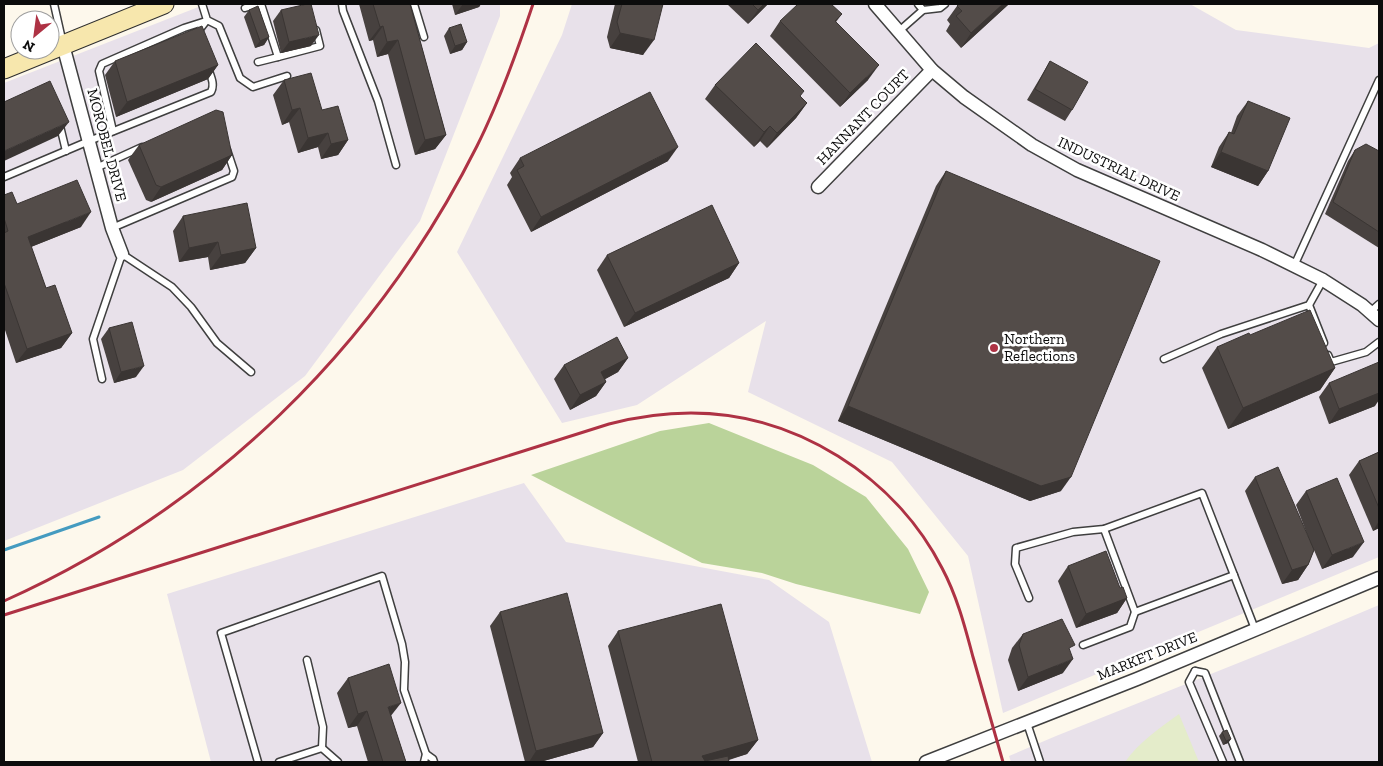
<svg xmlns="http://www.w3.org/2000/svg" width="1383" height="766" font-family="'Zilla Slab',serif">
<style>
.industrial{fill:#e8e1ea}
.forest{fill:#bad39a}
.pitch{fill:#e4ecca}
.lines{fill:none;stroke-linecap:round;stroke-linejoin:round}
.stream{stroke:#449bc0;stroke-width:3}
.service-casing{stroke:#3f3f3f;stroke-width:9}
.minor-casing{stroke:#3f3f3f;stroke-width:15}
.secondary-casing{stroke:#2e2e2e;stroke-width:21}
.service{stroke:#fff;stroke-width:6}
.minor{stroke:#fff;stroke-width:12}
.secondary{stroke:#f7e7ad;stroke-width:19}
.rail{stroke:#ae3244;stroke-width:3}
.wall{fill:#47413f}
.shaded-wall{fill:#3a3533}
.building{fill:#534c49;stroke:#3a3533}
.poi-dot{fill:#ae3244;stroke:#fff;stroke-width:2}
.labels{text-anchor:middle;stroke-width:5;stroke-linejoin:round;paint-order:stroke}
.street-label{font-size:15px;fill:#0c0c0c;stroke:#fff}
.poi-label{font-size:15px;fill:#0c0c0c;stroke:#fff;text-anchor:start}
</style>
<rect width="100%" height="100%" fill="#fdf8ec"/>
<g class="industrial">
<path d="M206,4H500V16L420,221L305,376L183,470L4,541V83Z"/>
<path d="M572,4H1190L1236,30L1369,48L1379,43V557L1003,713L968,556L892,462L748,392L766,321L637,405L562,423L457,252L562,35Z"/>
<path d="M524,483L566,542L769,580L829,622L872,762H211L167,594Z"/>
<path d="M1379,605V762H1011L1009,756L1056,736L1303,637Z"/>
</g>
<path class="forest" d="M709,423L813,465L866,497L908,549L929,592L920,614L796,584L762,573L702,563L531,475L660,431Z"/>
<path class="pitch" d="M1179,714L1199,762H1125C1139,742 1160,728 1179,714Z"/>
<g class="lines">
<path class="stream" d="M4,550L99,517"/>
<defs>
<g id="service">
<path d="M54,4L63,44"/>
<path d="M202,4L207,20L219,26L240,78L253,87L287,76"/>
<path d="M261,4L278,57L320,46L316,30"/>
<path d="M342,4L343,11L378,101L396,165"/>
<path d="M414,4L424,37"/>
<path d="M918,4L923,10"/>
<path d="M245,8L258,4"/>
<path d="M898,32L923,10L940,8L945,4"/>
<path d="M197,33L207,20"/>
<path d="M258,62L278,57"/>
<path d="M60,126L66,151"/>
<path d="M113,131L99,71L102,64L184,28L206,21"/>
<path d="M96,168L142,147"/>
<path d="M4,177L89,141L211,92C215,84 211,77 208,68"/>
<path d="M112,228L232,177L234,171L227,150"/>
<path d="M1294,266L1379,80"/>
<path d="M1309,305L1324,343"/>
<path d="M1370,312L1379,304"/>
<path d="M1328,355L1331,362L1366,352L1379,342"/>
<path d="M1164,359L1221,334L1309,305L1323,280"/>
<path d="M102,379L93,339L122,254L172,287L191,307L217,343L251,372"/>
<path d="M1104,529L1135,612L1234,575"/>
<path d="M1029,598L1015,564L1016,548L1073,532L1104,529L1202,493L1255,629"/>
<path d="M1083,645L1130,627L1135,612"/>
<path d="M307,660L323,727L322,748"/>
<path d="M1195,671L1205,673L1240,762"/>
<path d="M1195,671L1189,682L1223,762"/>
<path d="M1027,723L1040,762"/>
<path d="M322,748L338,762"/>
<path d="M426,754L433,759L434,762"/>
<path d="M258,762L221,633L382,576L402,644L405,662L404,690L426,754L424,762"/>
<path d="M279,762L322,748"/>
</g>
<g id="minor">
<path d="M875,4L932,70L964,97L1032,145L1077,170L1262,250L1323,280L1362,305L1379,320"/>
<path d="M63,45L112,228L122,254"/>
<path d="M818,187L932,70"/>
<path d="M926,762L1137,679L1379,578"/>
</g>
<path id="secondary" d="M4,69L164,4"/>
</defs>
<use href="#service" class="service-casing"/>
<use href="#minor" class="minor-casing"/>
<use href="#secondary" class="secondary-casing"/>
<use href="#service" class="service"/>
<use href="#minor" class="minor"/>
<use href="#secondary" class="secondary"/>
<g class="rail">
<path d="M4,601C211,508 375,349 477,146C500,100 517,52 533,4"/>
<path d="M4,615L609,424C636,417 663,413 691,413C795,413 895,476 942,568C957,596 965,627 973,657C983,692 993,727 1003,762"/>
</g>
</g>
<g class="wall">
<path d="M359,4H410L446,135L435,149L415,155L388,54L377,57L373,40L369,41Z"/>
<path d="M452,4H481L479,7L455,15Z"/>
<path d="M615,4H663L643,55L610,48L607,37Z"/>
<path d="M727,4H768L748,24Z"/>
<path d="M1009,4L961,48L946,31L950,24L947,20L957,6Z"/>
<path d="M249,10L269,37L264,45L255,48L244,17Z"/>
<path d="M281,10L311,46L281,53L273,21Z"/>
<path d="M842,14L836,22L868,80L840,107L770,36L780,21Z"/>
<path d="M449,28L467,42L462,50L450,54L444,36Z"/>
<path d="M115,61L218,65L208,79L116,117L105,75Z"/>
<path d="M1050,61L1072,110L1065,121L1027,100L1043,73Z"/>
<path d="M284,80L322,110L348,140L338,155L321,159L318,147L298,153L289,122L282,125L273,95Z"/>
<path d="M715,85L800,97L807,103L796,118L767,148L760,141L754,147L705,99Z"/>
<path d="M1248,101L1268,171L1258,186L1211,167L1219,147L1229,132L1231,133L1237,116Z"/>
<path d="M139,145L232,155L222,170L151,202L146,200L128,160Z"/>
<path d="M1355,150L1379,151V248L1325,214L1348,161Z"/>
<path d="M520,158L668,161L531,232L507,185L512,177L510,173Z"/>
<path d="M946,171L1061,491L1030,501L838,421L936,186Z"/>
<path d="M4,195L17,204L81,227L31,247L46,288L72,333L61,348L16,363L4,327Z"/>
<path d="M183,216L256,248L245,263L210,270L208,257L179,262L173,231Z"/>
<path d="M607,255L739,263L729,278L624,327L597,270Z"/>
<path d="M109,328L136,377L114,383L101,339Z"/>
<path d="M1250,335L1335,368L1320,390L1228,429L1202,368L1217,347Z"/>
<path d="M628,358L618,372L605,379L606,382L596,396L570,410L554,379L564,365Z"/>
<path d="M1329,383L1375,406L1329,424L1319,397Z"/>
<path d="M1379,452V528L1373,531L1349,475L1359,461Z"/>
<path d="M1255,477L1310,542L1296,505L1306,491L1353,557L1322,569L1314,550L1308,565L1298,580L1282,584L1245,491Z"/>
<path d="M1068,566L1120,588L1127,598L1117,613L1076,628L1058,581Z"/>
<path d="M500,612L603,733L593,747L540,762H525L490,626Z"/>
<path d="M618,631L758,740L747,754L729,760V762H638L608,646Z"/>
<path d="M1023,634L1063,673L1018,691L1008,660L1012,648Z"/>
<path d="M348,678L391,716L406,762H368L357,726L348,728L337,693Z"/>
<path d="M1222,732L1231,739L1228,743L1223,745L1219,736Z"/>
</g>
<g class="shaded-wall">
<path d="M463,4H481L479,7L455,15Z"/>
<path d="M764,4H768L748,24L758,10Z"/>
<path d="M1003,4H1009L961,48L971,33Z"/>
<path d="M383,26L373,40L369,41L380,27Z"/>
<path d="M620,33L654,40L643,55L610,48Z"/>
<path d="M319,35L311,46L281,53L289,42Z"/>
<path d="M269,37L264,45L255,48L260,41Z"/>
<path d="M398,40L388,54L377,57L387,42Z"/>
<path d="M467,42L462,50L450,54L455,46Z"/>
<path d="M218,65L208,79L116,117L127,102Z"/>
<path d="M879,65L868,80L840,107L850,93Z"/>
<path d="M807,103L796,118L767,148L777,133Z"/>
<path d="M300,108L289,122L282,125L292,110Z"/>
<path d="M69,122L58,136L4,161V151Z"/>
<path d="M770,126L760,141L754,147L764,132Z"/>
<path d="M328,133L318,147L298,153L308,138Z"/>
<path d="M446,135L435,149L415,155L425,140Z"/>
<path d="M348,140L338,155L321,159L331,144Z"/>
<path d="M678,147L668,161L531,232L541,217Z"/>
<path d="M1221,152L1268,171L1258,186L1211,167Z"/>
<path d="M232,155L222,170L151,202L161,187Z"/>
<path d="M91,212L81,227L18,252L28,237Z"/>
<path d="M218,242L208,257L179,262L189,248Z"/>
<path d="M256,248L245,263L210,270L221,255Z"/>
<path d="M739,263L729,278L624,327L635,313Z"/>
<path d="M72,333L61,348L16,363L27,349Z"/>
<path d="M628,358L618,372L591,387L601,372Z"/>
<path d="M144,366L136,377L114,383L121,372Z"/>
<path d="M1335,368L1320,390L1228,429L1243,408Z"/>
<path d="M606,382L596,396L570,410L580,395Z"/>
<path d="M1379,385V400L1375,406L1329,424L1339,409Z"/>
<path d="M848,406L1071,477L1061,491L1030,501L838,421Z"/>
<path d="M1379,521V528L1373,531Z"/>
<path d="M1364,542L1353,557L1322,569L1332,555Z"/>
<path d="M1308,565L1298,580L1282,584L1292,570Z"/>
<path d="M1127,598L1117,613L1076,628L1086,614Z"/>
<path d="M1073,659L1063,673L1018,691L1028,677Z"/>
<path d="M401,703L390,717L388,707Z"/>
<path d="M367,711L357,726L348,728L358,714Z"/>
<path d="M603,733L593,747L540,762H529L536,751Z"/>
<path d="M1231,739L1228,743L1223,745L1226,741Z"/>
<path d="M758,740L747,754L720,762H697L702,756Z"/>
</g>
<g class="building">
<path d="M307,4H311L319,35L289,42L281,10Z"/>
<path d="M373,4H410L446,135L425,140L398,40L387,42L383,26L380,27Z"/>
<path d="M622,4H663L654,40L620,33L617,22Z"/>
<path d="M752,4H764L758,10Z"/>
<path d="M798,4H831L842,14L835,21L879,65L850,93L780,21Z"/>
<path d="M959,4H1003L971,33L956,16L962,11L957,6Z"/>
<path d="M258,6L269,37L260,41L249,10Z"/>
<path d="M461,24L467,42L455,46L449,28Z"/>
<path d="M202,26L218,65L127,102L115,61Z"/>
<path d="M756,43L804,91L800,96L807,103L777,133L770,126L764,132L715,85Z"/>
<path d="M1050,61L1088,82L1072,110L1035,89Z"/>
<path d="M311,73L322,110L338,106L348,140L331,144L328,133L308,138L300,108L292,110L284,80Z"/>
<path d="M50,81L69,122L4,151V102Z"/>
<path d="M650,92L678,147L541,217L517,170L524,166L520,158Z"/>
<path d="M1248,101L1290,118L1268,171L1221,152L1229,132L1234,134Z"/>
<path d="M216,110L223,112L232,155L161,187L156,185L139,145Z"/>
<path d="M1366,144L1379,151V232L1333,202L1355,150Z"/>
<path d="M946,171L1160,261L1071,477L1041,486L848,406Z"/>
<path d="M77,180L91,212L28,237L46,288L55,285L72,333L27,349L4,283V233L8,231L4,218V195L12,192L17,204Z"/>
<path d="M247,203L256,248L221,255L218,242L189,248L183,216Z"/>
<path d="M712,205L739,263L635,313L607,255Z"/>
<path d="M1310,310L1335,368L1243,408L1217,347L1249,333L1250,335Z"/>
<path d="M132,322L144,366L121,372L109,328Z"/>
<path d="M617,337L628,358L601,372L606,382L580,395L564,365Z"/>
<path d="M1379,362V393L1339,409L1329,383Z"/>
<path d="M1379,452V508L1359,461Z"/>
<path d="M1278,467L1314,550L1308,565L1292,570L1255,477Z"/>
<path d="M1337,478L1364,542L1332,555L1306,491Z"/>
<path d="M1106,551L1120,588L1123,587L1127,598L1086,614L1068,566Z"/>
<path d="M567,593L603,733L536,751L500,612Z"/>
<path d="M721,604L758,740L702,756L705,761L728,756L729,762H652L618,631Z"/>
<path d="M1062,619L1075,645L1069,648L1073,659L1028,677L1019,645L1023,634Z"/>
<path d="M389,664L401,703L388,707L406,762H383L367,711L358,714L348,678Z"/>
<path d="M1227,730L1231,739L1226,741L1222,732Z"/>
</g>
<circle class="poi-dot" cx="994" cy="348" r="5"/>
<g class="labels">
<g class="street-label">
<text transform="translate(863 117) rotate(-46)" y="5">HANNANT COURT</text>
<text transform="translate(107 145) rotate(75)" y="5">MOROBEL DRIVE</text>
<text transform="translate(1119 169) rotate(25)" y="5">INDUSTRIAL DRIVE</text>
<text transform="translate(1147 656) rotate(-22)" y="5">MARKET DRIVE</text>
</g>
<g class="poi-label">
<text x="1004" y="344">Northern<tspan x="1004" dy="17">Reflections</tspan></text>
</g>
</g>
<rect width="1383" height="766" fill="none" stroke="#0c0c0c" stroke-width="10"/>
<g transform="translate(35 35) rotate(209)"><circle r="24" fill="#ffffff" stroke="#9e9e9e"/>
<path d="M0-4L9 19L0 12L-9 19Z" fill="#ae3244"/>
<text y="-8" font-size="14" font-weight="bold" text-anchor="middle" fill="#0c0c0c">N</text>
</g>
</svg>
